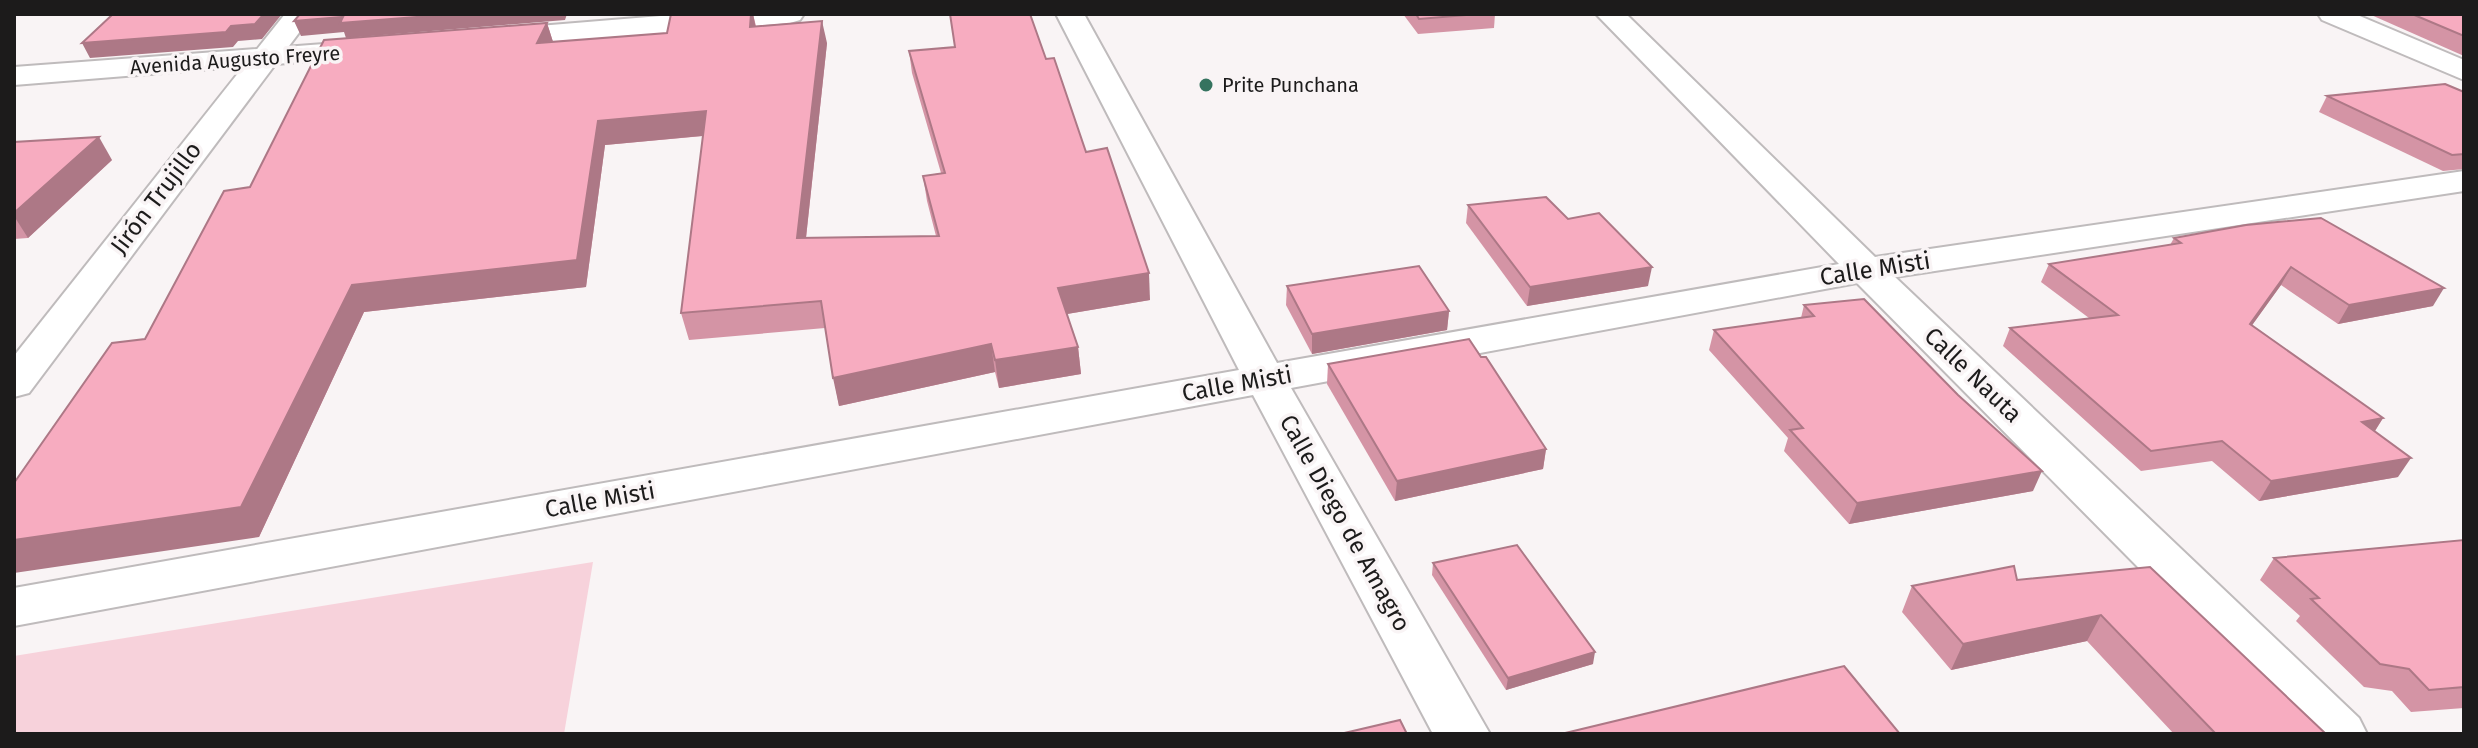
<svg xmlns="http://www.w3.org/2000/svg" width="2478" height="748" font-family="'Fira Sans',sans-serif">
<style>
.green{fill:#f7d2db}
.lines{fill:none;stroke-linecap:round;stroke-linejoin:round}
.minor-casing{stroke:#bfbbbc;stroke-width:4}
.secondary-casing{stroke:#bfbbbc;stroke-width:4}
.minor{fill:#fff;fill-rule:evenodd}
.secondary{fill:#fff;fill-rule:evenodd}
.wall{fill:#d494a5}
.shaded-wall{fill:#ad7886}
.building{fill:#f7acc0;stroke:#ad7886;stroke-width:2}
.poi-dot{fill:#35735f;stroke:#f9f4f5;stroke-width:3}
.labels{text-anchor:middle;stroke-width:7;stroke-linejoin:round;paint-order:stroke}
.far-street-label{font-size:20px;fill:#1c1b1b;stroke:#f9f4f5}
.far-poi-label{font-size:20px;fill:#1c1b1b;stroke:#f9f4f5;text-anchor:start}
.street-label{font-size:24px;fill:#1c1b1b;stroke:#f9f4f5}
</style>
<rect width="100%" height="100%" fill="#f9f4f5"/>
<path class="green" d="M593,562L564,734H14V656Z"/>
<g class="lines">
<defs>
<g id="minor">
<path d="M285,14H313L29,393L14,397V356Z"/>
<path d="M1056,14H1084L1277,363L1839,264L1596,14H1626L1875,257L2464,171V191L1895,277L2359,718L2367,734H2303L1857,283L1291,388L1490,734H1433L1253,395L14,626V588L1239,370Z"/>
<path d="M2318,14H2355L2464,60V80L2322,20Z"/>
</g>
<g id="secondary">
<path d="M685,14H804L800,20L790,23L489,48L478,45L474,39L478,33L489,30Z"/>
<path d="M377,40L388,43L392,49L388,55L14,85V67Z"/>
</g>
</defs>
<use href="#minor" class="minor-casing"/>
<use href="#secondary" class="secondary-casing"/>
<use href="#minor" class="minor"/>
<use href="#secondary" class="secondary"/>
</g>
<g class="wall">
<path d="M753,14L756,26L827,43L806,238L936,236L927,201L923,176L941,173L912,73L909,51L1046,59L1150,300L1067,314L1078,347L1081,374L999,388L995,372L839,406L825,328L689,340L681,313L703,136L605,145L586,287L364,312L259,537L145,339L250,187L547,23L553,42L667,33Z"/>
<path d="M1403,14H1495L1494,28L1418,34Z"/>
<path d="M2369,14H2464V56Z"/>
<path d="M2464,92V169L2443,171L2319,112L2327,96Z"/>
<path d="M14,142L112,160L28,238L14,239Z"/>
<path d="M1468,205L1568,219L1648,286L1527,306L1466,223Z"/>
<path d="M2246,225L2433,306L2338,324L2281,285L2252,325L2383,418L2375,431L2398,477L2259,501L2212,461L2141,471L2003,346L2010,328L2089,318L2041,282L2049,264L2170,245L2174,238Z"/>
<path d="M1287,286L1449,311L1447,330L1312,354L1286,305Z"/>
<path d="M1804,305L2033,491L1849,524L1784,451L1788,438L1709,350L1714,330L1801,318Z"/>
<path d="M1328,364L1546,449L1543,469L1395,501L1327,384Z"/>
<path d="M2464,540V708L2411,712L2392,691L2364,687L2296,621L2300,616L2260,580L2274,558Z"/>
<path d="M1433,563L1593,664L1506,690L1432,575Z"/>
<path d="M2150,567L2326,734H2174L2087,641L1951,670L1902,612L1912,586L2017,580Z"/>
</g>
<g class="shaded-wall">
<path d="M264,14H282L262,39L238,41L233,47L90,58L82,43L231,26Z"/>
<path d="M455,14H567L565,20L346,38L344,32L301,36L294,21L343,17Z"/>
<path d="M751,14H753L756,29L750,27Z"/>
<path d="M822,21L827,43L803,265L797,238Z"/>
<path d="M547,23L554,45L537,43Z"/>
<path d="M706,111L712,135L605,145L586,287L364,312L259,537L14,573V540L352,285L598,121Z"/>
<path d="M99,137L112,160L28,238L14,216V213Z"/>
<path d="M1652,267L1648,286L1527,306L1530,287Z"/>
<path d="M2291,267L2281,285L2240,342L2250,324Z"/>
<path d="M1149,273L1150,300L1061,315L1058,288Z"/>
<path d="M2444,288L2433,306L2338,324L2349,305Z"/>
<path d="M1449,311L1447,330L1312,354V334Z"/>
<path d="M991,344L995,372L839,406L833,378Z"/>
<path d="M1078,347L1081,374L999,388L995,360Z"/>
<path d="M2383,418L2371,437L2362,422Z"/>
<path d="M1546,449L1543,469L1395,501L1397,481Z"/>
<path d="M2411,458L2398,477L2259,501L2271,481Z"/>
<path d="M2042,471L2033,491L1849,524L1857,503Z"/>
<path d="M2101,615L2087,641L1951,670L1963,644Z"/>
<path d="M1595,652L1593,664L1506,690L1508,678Z"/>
</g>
<g class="building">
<path d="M113,14H264L255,24L231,26L226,32L82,43Z"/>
<path d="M300,14H455L340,23L343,17L294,21Z"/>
<path d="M671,14H751L750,27L822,21L797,238L939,236L923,176L945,173L909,51L955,47L950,14H1030L1046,59L1054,58L1086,152L1107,148L1149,273L1058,288L1078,347L995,360L991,344L833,378L821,301L681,313L706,111L598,121L577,260L352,285L241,507L14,540V483L112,343L145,339L224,191L250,187L324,40L547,23L537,43L667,33Z"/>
<path d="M1416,14H1478L1419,19Z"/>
<path d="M2412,14H2464V36Z"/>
<path d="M2445,84L2464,92V154L2452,155L2327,96Z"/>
<path d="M99,137L14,213V142Z"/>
<path d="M1546,197L1568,219L1599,213L1652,267L1530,287L1468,205Z"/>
<path d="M2321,218L2444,288L2349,305L2291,267L2250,324L2383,418L2362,422L2411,458L2271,481L2222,441L2151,451L2010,328L2118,315L2049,264L2181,243L2174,238L2246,225Z"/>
<path d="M1419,266L1449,311L1312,334L1287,286Z"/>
<path d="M1864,299L1958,395L2042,471L1857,503L1790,430L1803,428L1714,330L1814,316L1804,305Z"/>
<path d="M1469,339L1481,357H1486L1546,449L1397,481L1328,364Z"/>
<path d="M2464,540V687L2429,690L2409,669L2380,664L2311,599L2319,598L2274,558Z"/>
<path d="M1517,545L1595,652L1508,678L1433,563Z"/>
<path d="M2014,566L2017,580L2150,567L2326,734H2216L2101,615L1963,644L1912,586Z"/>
<path d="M1844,666L1900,734H1561Z"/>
<path d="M1400,720L1407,734H1340Z"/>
</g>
<circle class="poi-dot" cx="1206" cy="85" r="8"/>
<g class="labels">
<g class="far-street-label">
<text transform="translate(235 60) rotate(-4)" y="7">Avenida Augusto Freyre</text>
</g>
<g class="far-poi-label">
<text x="1222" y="92">Prite Punchana</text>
</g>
<g class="street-label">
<text transform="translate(156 198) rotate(-53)" y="8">Jirón Trujillo</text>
<text transform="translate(1875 269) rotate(-9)" y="8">Calle Misti</text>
<text transform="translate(1973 375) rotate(44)" y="8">Calle Nauta</text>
<text transform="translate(1237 384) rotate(-10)" y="8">Calle Misti</text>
<text transform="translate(600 500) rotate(-10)" y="8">Calle Misti</text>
<text transform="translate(1345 523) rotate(61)" y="8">Calle Diego de Amagro</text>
</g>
</g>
<rect width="2478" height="748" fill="none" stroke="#1c1b1b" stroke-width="32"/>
</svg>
